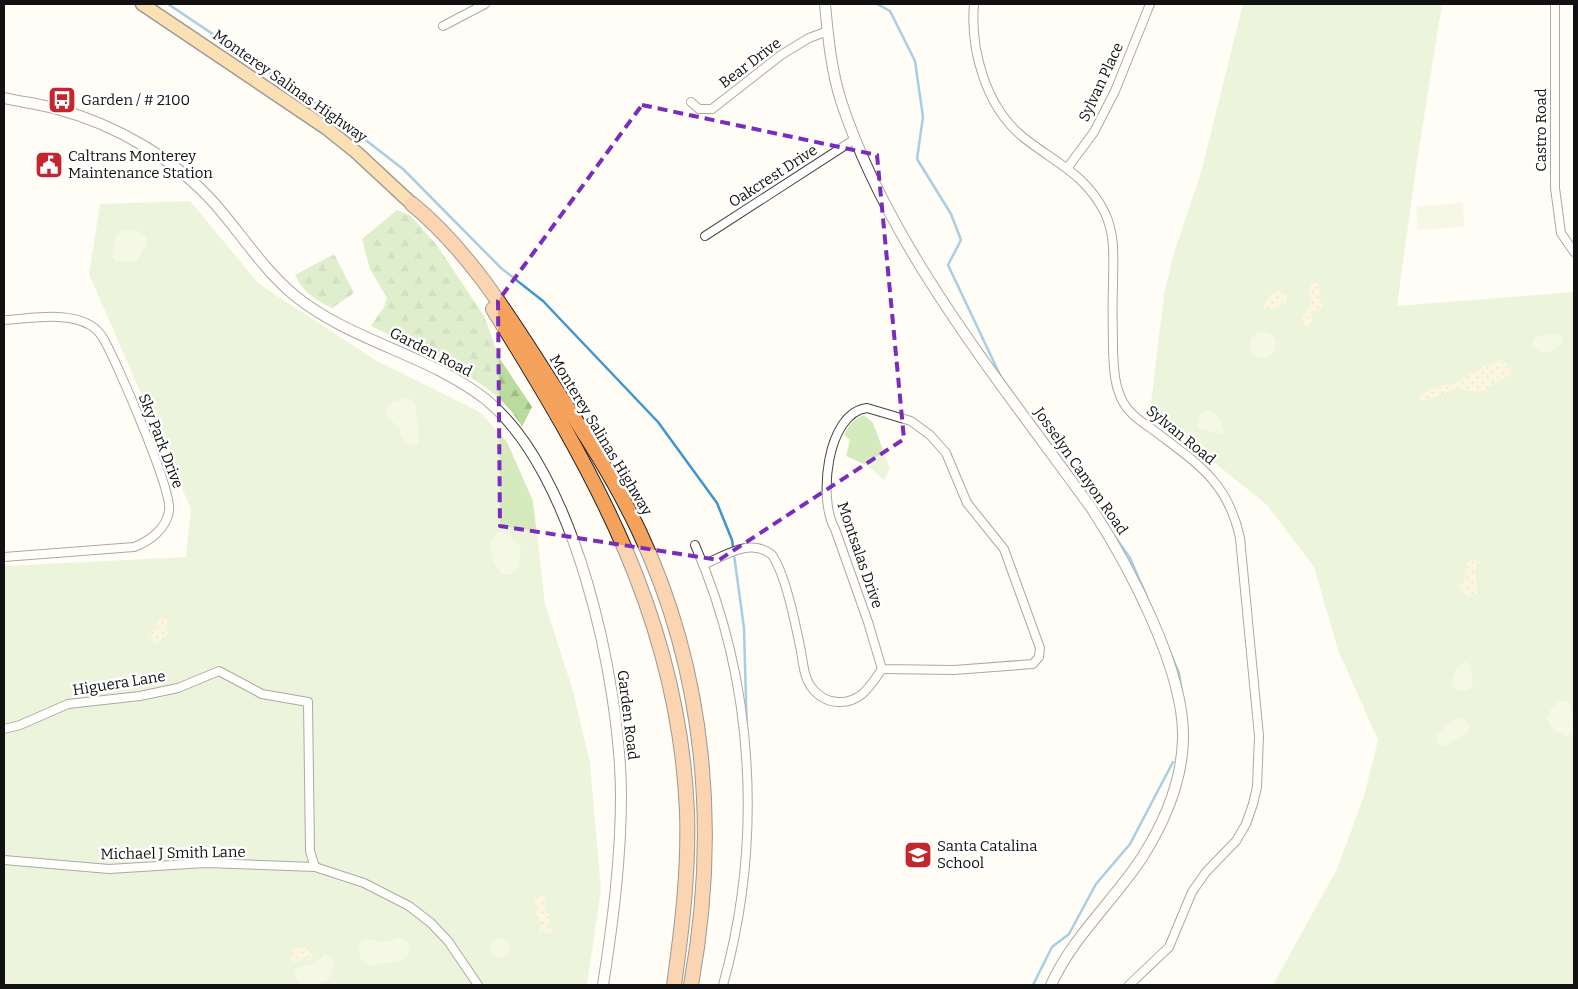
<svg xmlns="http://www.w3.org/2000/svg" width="1578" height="989" font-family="Bitter,serif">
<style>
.grass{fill:#d5ebbd}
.forest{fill:url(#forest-firs)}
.sand{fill:url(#sand-dots)}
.pitch{fill:#e6f2cf}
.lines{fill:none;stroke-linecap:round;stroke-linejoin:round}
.stream{stroke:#3f96cf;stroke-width:2.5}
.minor-casing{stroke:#444;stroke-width:10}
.tertiary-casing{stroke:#444;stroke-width:12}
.trunk-casing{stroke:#222;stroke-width:15}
.motorway-casing{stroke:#222;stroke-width:16}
.minor{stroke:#fff;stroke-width:8}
.tertiary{stroke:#fff;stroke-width:10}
.trunk{stroke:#f7bc64;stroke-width:12}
.motorway{stroke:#f5a25d;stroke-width:14}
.marked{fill:none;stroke:#7b2cbf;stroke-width:4;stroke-dasharray:10 6;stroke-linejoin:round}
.labels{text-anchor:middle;stroke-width:5;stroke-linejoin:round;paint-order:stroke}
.street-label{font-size:15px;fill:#111;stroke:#fff}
.poi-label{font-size:15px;fill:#111;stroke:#fff;text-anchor:start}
</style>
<defs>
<pattern id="forest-firs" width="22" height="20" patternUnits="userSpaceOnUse" patternTransform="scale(1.25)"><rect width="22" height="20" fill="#b9dc9c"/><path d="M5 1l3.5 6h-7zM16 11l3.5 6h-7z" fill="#9ebc85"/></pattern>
<pattern id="sand-dots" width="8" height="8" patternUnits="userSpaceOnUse" patternTransform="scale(1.25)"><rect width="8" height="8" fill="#fbeec1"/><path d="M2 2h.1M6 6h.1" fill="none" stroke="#d6cba5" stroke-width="1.8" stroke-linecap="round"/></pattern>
</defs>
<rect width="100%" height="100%" fill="#fffdf5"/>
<g class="grass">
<path d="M1243,4H1442L1417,161L1397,306L1574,292V985H1273L1337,869L1364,796L1378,740L1338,650L1314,567L1267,505L1150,411L1164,295L1173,256L1201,173Z"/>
<path d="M190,201L259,284L377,361L480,412L507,442L533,501L545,604L573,691L590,763L601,890L587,985H4V566L186,557L191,509L89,274L100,204Z"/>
<path d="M864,415L873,423L890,469L884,480L868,466L846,456L850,440L844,435C848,425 854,419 864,415Z"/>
</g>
<g class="forest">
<path d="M397,210L411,216L436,244L484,316L500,359L532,407L522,427C495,378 419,350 371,326L384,307L387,298L370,269L362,239Z"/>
<path d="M334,254L354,293L332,308C315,300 303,292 295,275Z"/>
</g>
<g class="sand">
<path d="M1312,283H1317L1321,287L1319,299L1323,305L1321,308L1311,313L1312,322L1306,327L1301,321L1312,301L1308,291Z"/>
<path d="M1280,290L1287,296L1286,303L1271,309L1263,308L1270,295Z"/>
<path d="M1502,360L1510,366L1511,374L1483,391L1473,392L1457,388L1425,401L1418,399L1421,394L1443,385L1453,384L1487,365Z"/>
<path d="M1471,559H1475L1477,563L1475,571L1477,592L1475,595L1468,597L1459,587L1466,574L1467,562Z"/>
<path d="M162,617L169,621L166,627L169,633L163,637L160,642L154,644L150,632L156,628L157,620Z"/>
<path d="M539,895L545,898L544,909L550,915L548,926L554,930L551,934L545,932L538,933L542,924L536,916L538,910L534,901Z"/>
<path d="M309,945V952L313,954L311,960L308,961L304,957L297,962L291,961L292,947L301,949Z"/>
</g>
<g class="pitch">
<path d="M1463,203L1464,227L1418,230L1416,206Z"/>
<path d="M132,230L139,231L147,238L146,245L136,261H116L113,257L115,236L123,231Z"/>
<circle cx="1263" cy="345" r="13"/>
<path d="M1556,334L1562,337L1563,342L1552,352L1542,353L1532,346L1535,337Z"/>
<path d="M409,398L415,404C417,412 420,436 418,443L414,446L404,442L399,429L387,415L386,409L391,402Z"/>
<path d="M1210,410L1217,414L1224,431L1221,434L1200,429L1197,424L1200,414Z"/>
<path d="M498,532L509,534L521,548L519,566L511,575L502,574C492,561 483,545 498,532Z"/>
<path d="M1466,662L1470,665L1473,685L1468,690L1459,691L1452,685C1451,677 1458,665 1466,662Z"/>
<path d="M1562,700L1569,703C1572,707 1573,724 1574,730L1566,737L1553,729L1546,718L1553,706Z"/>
<path d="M1462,718L1470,726L1467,733L1444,746L1437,743V735C1446,728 1450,717 1462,718Z"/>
<path d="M399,937L406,941L410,949L408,956L402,960L371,966L360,960L359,946C365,934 373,942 384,942C390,942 394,938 399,937Z"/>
<circle cx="500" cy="948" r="10"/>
<path d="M325,954L333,959C336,983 321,985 301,985L295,977V970L301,966L313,964Z"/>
</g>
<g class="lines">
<g class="stream">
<path d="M168,4L332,114L403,169L501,268L543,301L658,422L717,503L732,540L744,628L747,736"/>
<path d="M877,4L890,11L915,61L923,117L917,159L951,214L961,240L948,265L1001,377"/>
<path d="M1113,534L1130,558L1147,597"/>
<path d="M1169,650L1179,673L1182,693"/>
<path d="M749,860L750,834"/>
<path d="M727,985L728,979"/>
<path d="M1033,985L1052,947L1069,934L1096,884L1130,844L1173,762"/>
</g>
<defs>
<g id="minor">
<path d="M974,4C970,50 986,107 1023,137C1055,163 1085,173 1105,213C1116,237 1113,260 1113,287C1112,308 1113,329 1113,351C1114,369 1114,385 1123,402C1130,415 1144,423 1156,432C1198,464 1228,482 1240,538L1259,736L1257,787L1253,804L1246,824L1236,841L1206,872L1192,892L1169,947L1129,985"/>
<path d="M1555,4V188L1561,233L1574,252"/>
<path d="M443,26L485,4"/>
<path d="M691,102L699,109H712L781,55L809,38L828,31"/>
<path d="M1068,167L1094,132L1115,91L1150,4"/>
<path d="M705,236L855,139"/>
<path d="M4,320C29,319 67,311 90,325C95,328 100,333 103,338C116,360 173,491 169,511C166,529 150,541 134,547L4,557"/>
<path d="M867,408L911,421L930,435L946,453L967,503L1004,549L1040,648L1039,657L1033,664L954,670L882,669L868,622L835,529C818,501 826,413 867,408Z"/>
<path d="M695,545C755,682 763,842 723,985"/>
<path d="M703,565C724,556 751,537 772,555C786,575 796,627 801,651C803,663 804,678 812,688C818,696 828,702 838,702C861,703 871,685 882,669"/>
<path d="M4,729L20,725L68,704L140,696L178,688L219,671L262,694L308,702L310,851L315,867"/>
<path d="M4,860L109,869L205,863L315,867L364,883L409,906L431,923L448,941L478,985"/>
</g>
<g id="tertiary">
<path d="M825,4C828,37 831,69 841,101C890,250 1002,384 1092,509C1129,566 1185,671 1183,739C1182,781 1165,821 1143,856C1114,901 1073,936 1051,985"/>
<path d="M4,98C21,102 40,104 57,109C115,124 175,159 215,204C242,235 263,269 294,295C350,341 427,354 484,398C576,470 620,682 621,794C621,859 613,921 603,985"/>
</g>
<path id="trunk" d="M142,4L326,128L356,152L412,204"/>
<g id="motorway">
<path d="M412,204C468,250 507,313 546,374C579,425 613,476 639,531C706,673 719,832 691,985"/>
<path d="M493,309C593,470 679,617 687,812C689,870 682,928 674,985"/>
</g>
</defs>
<use href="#minor" class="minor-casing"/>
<use href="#tertiary" class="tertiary-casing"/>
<use href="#trunk" class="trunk-casing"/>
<use href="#motorway" class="motorway-casing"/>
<use href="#minor" class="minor"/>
<use href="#tertiary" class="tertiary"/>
<use href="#trunk" class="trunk"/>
<use href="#motorway" class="motorway"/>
</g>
<path d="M0 0H1578V989H0ZM642,105L877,155L904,439L719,560L500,526L498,301Z" fill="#fffdf5" fill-opacity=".55" fill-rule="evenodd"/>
<path class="marked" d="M642,105L877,155L904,439L719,560L500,526L498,301Z"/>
<defs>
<symbol id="bus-square" viewBox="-11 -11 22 22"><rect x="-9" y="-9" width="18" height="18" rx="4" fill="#c4262e" stroke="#fff"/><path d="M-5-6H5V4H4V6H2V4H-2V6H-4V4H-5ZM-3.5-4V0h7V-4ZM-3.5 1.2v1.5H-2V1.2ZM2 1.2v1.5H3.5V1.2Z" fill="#fff"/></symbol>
<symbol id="civic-square" viewBox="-11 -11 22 22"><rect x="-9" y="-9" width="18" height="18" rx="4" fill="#c4262e" stroke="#fff"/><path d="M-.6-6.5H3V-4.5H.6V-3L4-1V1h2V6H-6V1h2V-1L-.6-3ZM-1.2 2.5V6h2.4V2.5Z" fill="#fff"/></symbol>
<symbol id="school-square" viewBox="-11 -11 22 22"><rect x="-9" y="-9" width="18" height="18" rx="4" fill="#c4262e" stroke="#fff"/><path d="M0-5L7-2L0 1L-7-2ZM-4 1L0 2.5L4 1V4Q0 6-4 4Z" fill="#fff"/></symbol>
</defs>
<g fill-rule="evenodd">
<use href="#bus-square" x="46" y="84" width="32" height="32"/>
<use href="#civic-square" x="33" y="149" width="32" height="32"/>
<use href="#school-square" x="902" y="839" width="32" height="32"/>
</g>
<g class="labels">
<g class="street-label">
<text transform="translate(750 63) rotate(-37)" y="5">Bear Drive</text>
<text transform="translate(1101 82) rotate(-65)" y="5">Sylvan Place</text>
<text transform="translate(290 86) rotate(35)" y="5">Monterey Salinas Highway</text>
<text transform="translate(1541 130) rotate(-90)" y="5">Castro Road</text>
<text transform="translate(773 176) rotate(-33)" y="5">Oakcrest Drive</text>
<text transform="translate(431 352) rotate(27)" y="5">Garden Road</text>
<text transform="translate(601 435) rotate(59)" y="5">Monterey Salinas Highway</text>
<text transform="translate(1181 435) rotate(39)" y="5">Sylvan Road</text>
<text transform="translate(161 441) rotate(69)" y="5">Sky Park Drive</text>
<text transform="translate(1081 471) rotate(55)" y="5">Josselyn Canyon Road</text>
<text transform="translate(860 555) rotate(71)" y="5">Montsalas Drive</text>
<text transform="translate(119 683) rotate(-9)" y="5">Higuera Lane</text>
<text transform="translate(628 715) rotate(83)" y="5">Garden Road</text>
<text transform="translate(173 853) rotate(-1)" y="5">Michael J Smith Lane</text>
</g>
<g class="poi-label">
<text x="81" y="105">Garden / # 2100</text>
<text x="68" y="161">Caltrans Monterey<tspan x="68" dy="17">Maintenance Station</tspan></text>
<text x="937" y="851">Santa Catalina<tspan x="937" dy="17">School</tspan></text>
</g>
</g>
<rect width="1578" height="989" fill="none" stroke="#111111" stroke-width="10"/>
</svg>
